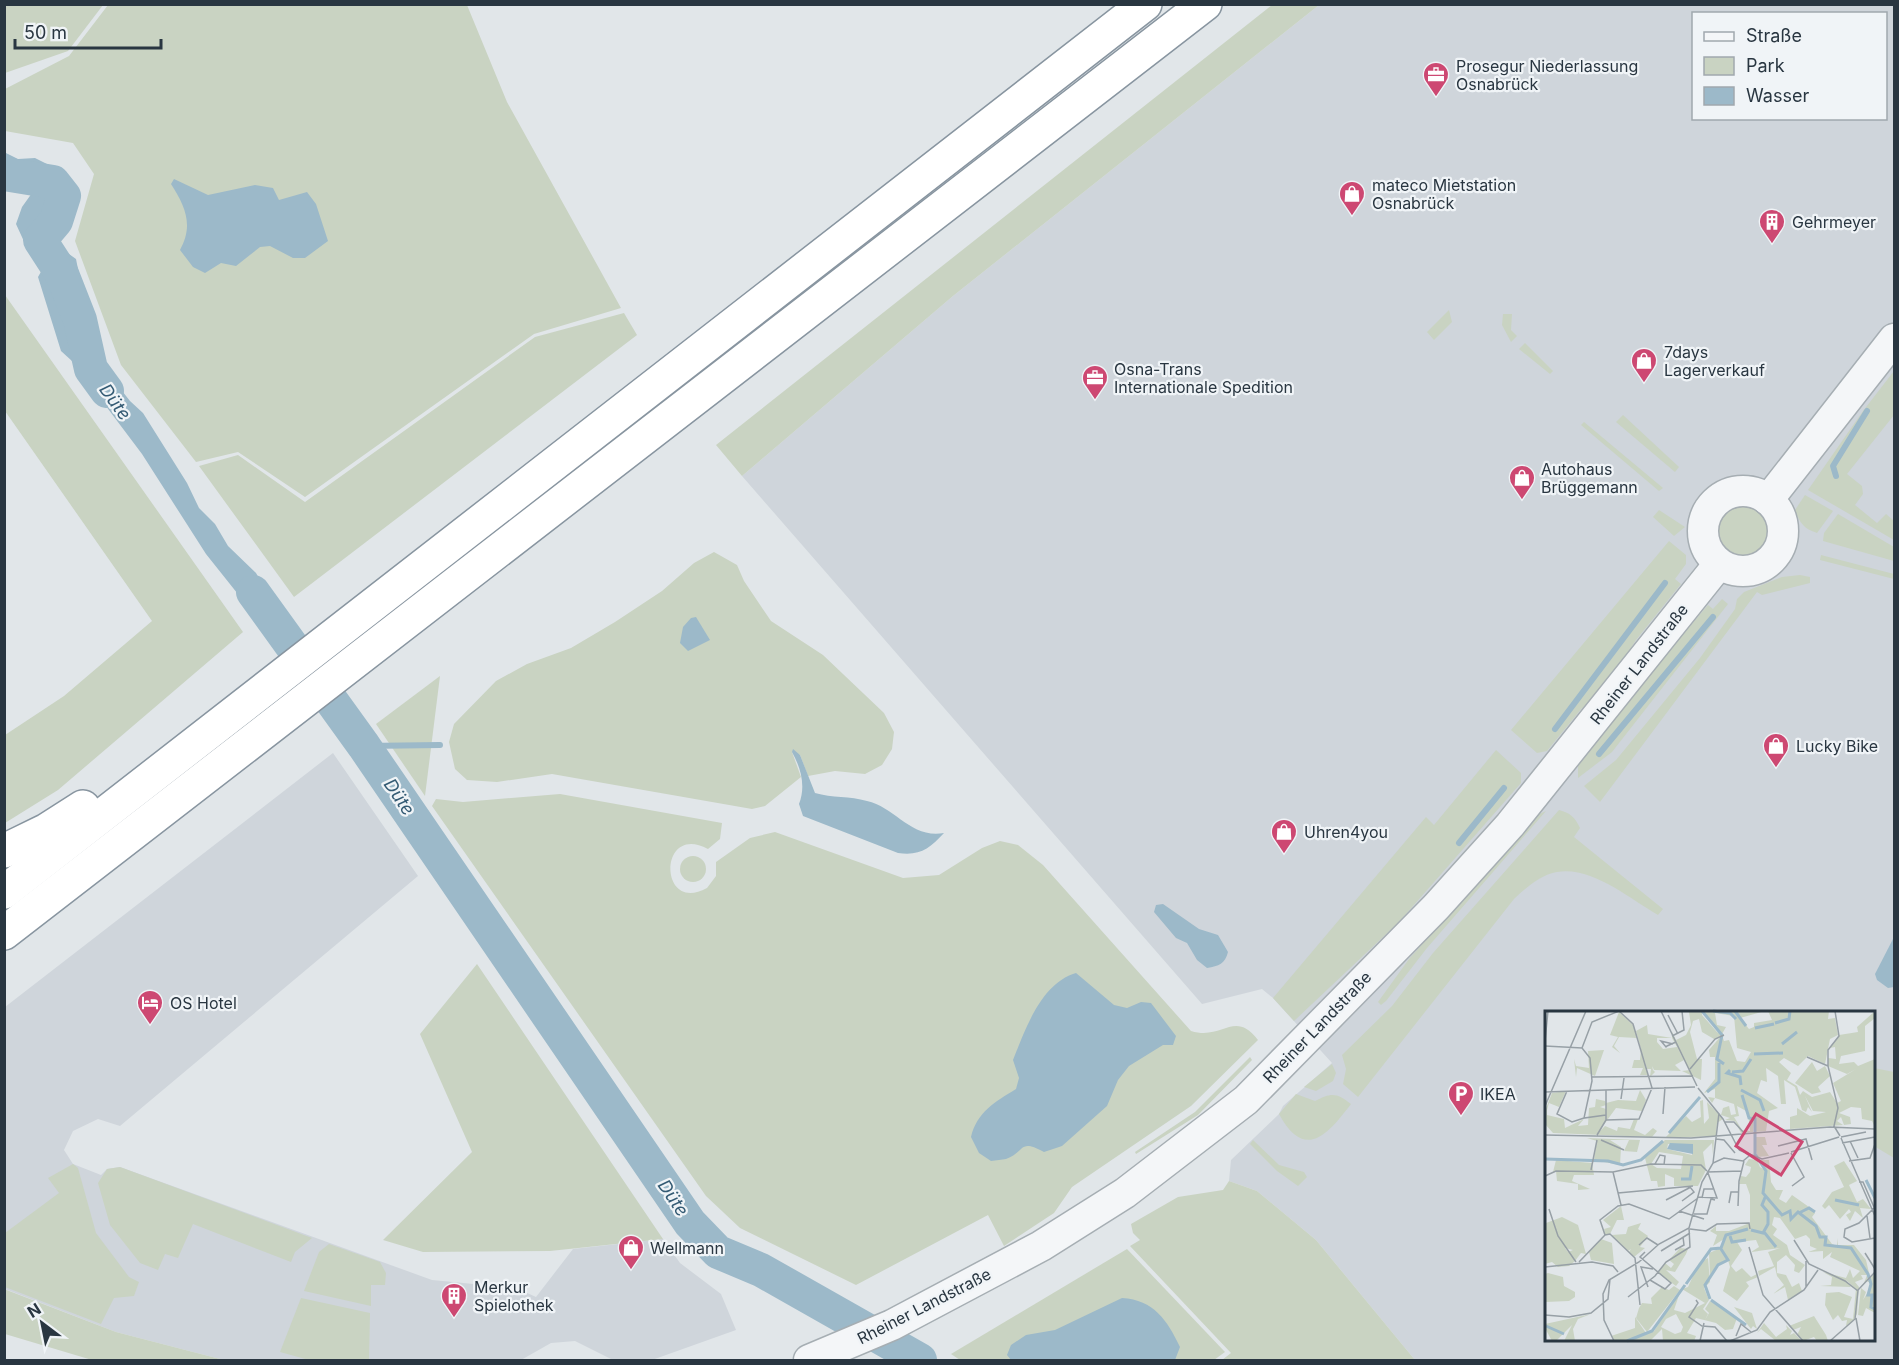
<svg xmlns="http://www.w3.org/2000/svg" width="1899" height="1365" font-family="Inter,sans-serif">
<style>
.built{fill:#cfd5db;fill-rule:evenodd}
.green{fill:#c9d3c2}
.water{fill:#9cb9c9}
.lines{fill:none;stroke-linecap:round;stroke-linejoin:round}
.stream{stroke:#9cb9c9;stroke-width:6}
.river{stroke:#9cb9c9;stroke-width:34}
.tertiary-casing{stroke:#a6aeb3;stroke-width:33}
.motorway-casing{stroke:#8895a0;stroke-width:36}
.tertiary{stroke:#f4f6f8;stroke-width:30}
.motorway{stroke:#fff;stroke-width:33}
.labels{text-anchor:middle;stroke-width:4.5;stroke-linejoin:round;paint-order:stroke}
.poi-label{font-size:16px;fill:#293641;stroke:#f0f4f7;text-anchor:start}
.street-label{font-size:16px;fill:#293641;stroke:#f0f4f7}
.water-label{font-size:18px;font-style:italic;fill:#345b74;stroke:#f0f4f7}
.inset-river{fill:none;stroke:#9cb9c9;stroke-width:3}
.inset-road{fill:none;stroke:#97a0a6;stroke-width:1.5}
.view{fill:#cd4872;fill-opacity:0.15;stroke:#cd4872;stroke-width:3}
.inset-edge{fill:none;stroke:#293641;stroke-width:3}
</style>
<rect width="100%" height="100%" fill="#e1e6e9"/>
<g class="built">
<path d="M1319,5H1894V1360H1415L1316,1240L1257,1191L1229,1181L1231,1160L1279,1114L1283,1106L1332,1063L1273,998L1262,989L1202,1004L742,476L953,296ZM1694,14H1886V118H1694ZM1546,1012H1874V1340H1546Z"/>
<path d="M333,753L418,876L120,1126L98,1119L73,1131L64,1150L73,1164L101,1175L107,1169L120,1167L432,1280L516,1288L536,1297L573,1249L663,1239L680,1263L721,1294L736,1330L652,1360H613L575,1341L551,1343L521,1360H224L116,1332L5,1289V1007Z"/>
</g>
<g class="green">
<path d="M4,5L5,4L103,5L68,51L5,73Z"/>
<path d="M108,5H467L507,102L621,308L534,334L305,497L238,452L196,462L121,365L75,241L94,174L73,143L5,131V89L69,56Z"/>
<path d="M1272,5H1319L953,296L742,476L716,445Z"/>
<path d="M5,295L243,632L58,790L5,823V735L64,696L152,621L5,411Z"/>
<path d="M1449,310L1452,322L1434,340L1427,332Z"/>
<path d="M624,313L637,335L294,597L199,466L238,455L305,502L535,337Z"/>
<path d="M1503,314H1512L1511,330L1517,336L1511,342L1502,325Z"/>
<path d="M1525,343L1553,371L1550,374L1519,349Z"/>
<path d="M1894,371V415L1847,474L1862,486L1863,494L1855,505L1877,523L1886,514L1894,521V540L1808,490L1863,411Z"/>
<path d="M1623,415L1679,467L1675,472L1616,422Z"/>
<path d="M1584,422L1663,488L1659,491L1581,425Z"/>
<path d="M1805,495L1833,511L1817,533C1804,529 1799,522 1795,510Z"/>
<circle cx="1741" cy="532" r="29"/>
<path d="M1659,510L1685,527L1674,536L1653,517Z"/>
<path d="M1838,514L1894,547V561L1823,541L1824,533Z"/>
<path d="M1669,541L1686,555V564L1675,579L1681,584L1636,640L1609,683L1586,711L1582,708L1547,751L1537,753L1511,730Z"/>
<path d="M714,552L737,565L744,581L771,621L823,655L884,713L894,732L892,749L882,765L865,774L835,771L808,776L800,755L792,752L801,777L765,806L752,809L552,774L497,782L467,780L455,769L449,742L454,724L496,681L527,664L571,648L615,622L662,591L694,563Z"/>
<path d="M1821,555L1894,574V579L1820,560Z"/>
<path d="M1800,575L1810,577V583L1762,595L1757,592L1600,802L1584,786L1616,760L1700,658L1735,609L1737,599L1744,592L1782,577Z"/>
<path d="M1722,599L1728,604L1612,752L1578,778V766L1606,731L1603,728L1708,605L1713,609Z"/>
<path d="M440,676L425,796L376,724Z"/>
<path d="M1496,750L1521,773V783L1399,922L1294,1021L1273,998L1426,817L1434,825Z"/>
<path d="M560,794L722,823L720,839L708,849C658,822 658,915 707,888L716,876V862L750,838L775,832L903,878L939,875L982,848L1000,841L1018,845L1043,865L1191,1031C1223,1041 1234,1009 1258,1040L1191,1106L1072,1187L1054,1213L1004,1246L988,1215L856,1285L740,1228L706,1196L432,806L436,799L463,802Z"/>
<path d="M1559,810C1570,813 1575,817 1580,828L1574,837L1663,909L1658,915C1630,899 1592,866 1557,872C1540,875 1526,888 1514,899L1358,1097L1343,1084L1346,1069L1342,1055L1392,1006L1433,953Z"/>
<path d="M1546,811L1427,948L1386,1001L1381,1005L1378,1002L1409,959L1537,815Z"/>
<circle cx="693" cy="869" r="13"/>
<path d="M477,964L663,1239L550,1251L423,1252L383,1240L472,1152L420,1034Z"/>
<path d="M1250,1057L1252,1060L1198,1115L1136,1154L1135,1152L1195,1112Z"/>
<path d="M1332,1064L1336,1073L1333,1081L1316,1091L1304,1087Z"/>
<path d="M1874,1068L1894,1072V1158L1874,1146Z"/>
<path d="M1296,1094L1315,1101C1332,1092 1337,1093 1351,1104C1328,1134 1305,1162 1279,1114Z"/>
<path d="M1253,1140L1279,1165L1304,1172L1307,1177L1298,1186L1277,1171L1250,1144Z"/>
<path d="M73,1164L78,1168L96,1233L129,1277L139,1282L134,1296L114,1298L101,1324L5,1287V1233L59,1193L48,1178Z"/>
<path d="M120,1167L312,1238L295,1252L291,1262L193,1224L178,1258L165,1254L158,1270L140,1263L110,1225L98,1183L107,1169Z"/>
<path d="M1229,1181L1257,1191L1316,1240L1415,1360H1222L1231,1353L1130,1246L1140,1240L1133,1233L1131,1224L1178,1197L1223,1190Z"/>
<path d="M329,1244L380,1262L386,1273L385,1285H371V1306L304,1291L319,1252Z"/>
<path d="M1127,1249L1225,1352L1214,1360H960L951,1354Z"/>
<path d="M4,1289L116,1332L224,1360H92L5,1334Z"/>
<path d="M301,1298L370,1313L369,1360H309L280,1352Z"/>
</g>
<g class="water">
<path d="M4,152L18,159L35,158L55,168C66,202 55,194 42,221L50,246L62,249L76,259L79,274L68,300L83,345L99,368L111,377L130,401L143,413L187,483L199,508L215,524L228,546L256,573L286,625L268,641L253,613L206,554L142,454L72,361L61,351L38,277L42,270L27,248L16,224L22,207L37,186L32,178L5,176Z"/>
<path d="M174,179L208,195L255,185L273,188L279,200L307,192L316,204L328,241L305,258H293L270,246L260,247L236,266L221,263L205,273L193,267L180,250C194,225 185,206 171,184Z"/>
<path d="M696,617L710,640L688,651L680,643L683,627L691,618Z"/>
<path d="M793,749L800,755L815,793C832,798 850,796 867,801C895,807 911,839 944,833C929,849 920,856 898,853L803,816L799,804C806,786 801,768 792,752Z"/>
<path d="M1163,904L1199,929L1218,935L1228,952C1225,964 1219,966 1207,968L1197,960L1187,943L1176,938L1154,912L1156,905Z"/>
<path d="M1894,937V987L1888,988L1877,980L1875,974Z"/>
<path d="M1076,973L1114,1005L1127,1008L1141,1002L1151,1003L1176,1036L1173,1045H1163L1129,1066L1118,1080L1107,1106L1062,1146L1044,1152C1018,1138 1026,1152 1006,1159C1002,1160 996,1160 991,1161L979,1153L971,1137C977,1112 995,1102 1016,1089L1019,1078L1013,1060C1025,1030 1041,983 1076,973Z"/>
<path d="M1122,1298C1154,1300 1167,1320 1180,1347L1175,1360H1011L1007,1355L1011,1345L1026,1335L1055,1330Z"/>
</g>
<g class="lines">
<g class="stream">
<path d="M1836,476L1833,466L1867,411"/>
<path d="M1555,729L1665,583"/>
<path d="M364,746L440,745"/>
<path d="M1599,754L1713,617"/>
<path d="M1459,843L1504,788"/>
</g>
<g class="river">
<path d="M4,174L53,182L64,196L56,221L40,240L62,274L80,320L91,369L107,391"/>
<path d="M253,592L364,746L690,1223L718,1252L761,1270L920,1360"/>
</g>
<defs>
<g id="tertiary">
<circle cx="1743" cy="531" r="40"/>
<path d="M1768,500L1894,339"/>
<path d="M809,1360L892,1325L1041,1246L1125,1193L1246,1100L1436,907L1510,825L1719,564"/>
</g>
<g id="motorway">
<path d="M4,851L47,830L83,807"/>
<path d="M4,892L1145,4"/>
<path d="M4,933L1205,4"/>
</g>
</defs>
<use href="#tertiary" class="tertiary-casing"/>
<use href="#motorway" class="motorway-casing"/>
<use href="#tertiary" class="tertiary"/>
<use href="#motorway" class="motorway"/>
</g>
<defs>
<symbol id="office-pin" viewBox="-11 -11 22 30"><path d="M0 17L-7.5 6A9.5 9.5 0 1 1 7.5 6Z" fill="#cd4872" stroke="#f0f4f7"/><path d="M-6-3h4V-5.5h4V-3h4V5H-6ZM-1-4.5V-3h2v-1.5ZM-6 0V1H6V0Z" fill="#fff"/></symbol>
<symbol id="shop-pin" viewBox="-11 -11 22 30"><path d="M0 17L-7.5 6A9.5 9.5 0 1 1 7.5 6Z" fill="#cd4872" stroke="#f0f4f7"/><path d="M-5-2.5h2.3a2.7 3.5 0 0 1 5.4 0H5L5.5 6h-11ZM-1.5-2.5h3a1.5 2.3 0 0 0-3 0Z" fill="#fff"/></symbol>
<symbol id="building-pin" viewBox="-11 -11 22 30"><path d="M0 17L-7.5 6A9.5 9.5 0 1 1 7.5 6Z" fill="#cd4872" stroke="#f0f4f7"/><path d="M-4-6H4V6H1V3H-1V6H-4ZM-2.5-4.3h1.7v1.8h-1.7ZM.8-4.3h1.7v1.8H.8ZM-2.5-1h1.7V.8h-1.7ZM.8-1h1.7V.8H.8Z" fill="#fff"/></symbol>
<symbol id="hotel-pin" viewBox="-11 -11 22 30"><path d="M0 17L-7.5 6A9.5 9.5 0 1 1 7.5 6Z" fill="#cd4872" stroke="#f0f4f7"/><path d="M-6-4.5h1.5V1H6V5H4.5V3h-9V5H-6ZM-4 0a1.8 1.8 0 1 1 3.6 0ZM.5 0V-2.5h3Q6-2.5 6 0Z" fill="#fff"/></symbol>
<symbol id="parking-pin" viewBox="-11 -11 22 30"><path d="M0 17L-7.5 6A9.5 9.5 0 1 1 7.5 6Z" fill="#cd4872" stroke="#f0f4f7"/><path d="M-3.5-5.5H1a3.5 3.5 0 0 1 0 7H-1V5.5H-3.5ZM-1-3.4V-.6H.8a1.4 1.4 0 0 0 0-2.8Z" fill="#fff"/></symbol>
</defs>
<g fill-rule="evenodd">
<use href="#office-pin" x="1421" y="60" width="30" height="40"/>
<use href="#shop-pin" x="1337" y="179" width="30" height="40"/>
<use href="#building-pin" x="1757" y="207" width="30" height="40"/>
<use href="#shop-pin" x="1629" y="346" width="30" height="40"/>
<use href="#office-pin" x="1080" y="363" width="30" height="40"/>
<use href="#shop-pin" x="1507" y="463" width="30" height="40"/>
<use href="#shop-pin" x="1761" y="731" width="30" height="40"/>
<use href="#shop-pin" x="1269" y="817" width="30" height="40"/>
<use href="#hotel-pin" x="135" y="988" width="30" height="40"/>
<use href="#parking-pin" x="1446" y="1079" width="30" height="40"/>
<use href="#shop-pin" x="616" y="1233" width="30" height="40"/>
<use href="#building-pin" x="439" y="1281" width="30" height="40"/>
</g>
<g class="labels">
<g class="poi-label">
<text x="1456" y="72">Prosegur Niederlassung<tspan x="1456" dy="18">Osnabrück</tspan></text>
<text x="1372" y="191">mateco Mietstation<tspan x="1372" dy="18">Osnabrück</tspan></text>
<text x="1792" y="228">Gehrmeyer</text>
<text x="1664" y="358">7days<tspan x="1664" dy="18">Lagerverkauf</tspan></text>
<text x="1114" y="375">Osna-Trans<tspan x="1114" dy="18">Internationale Spedition</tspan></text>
<text x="1541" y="475">Autohaus<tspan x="1541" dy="18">Brüggemann</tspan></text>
<text x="1796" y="752">Lucky Bike</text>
<text x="1304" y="838">Uhren4you</text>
<text x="170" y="1009">OS Hotel</text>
<text x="1480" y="1100">IKEA</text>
<text x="650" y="1254">Wellmann</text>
<text x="474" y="1293">Merkur<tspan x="474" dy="18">Spielothek</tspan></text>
</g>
<g class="street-label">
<text transform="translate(1639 664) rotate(-52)" y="6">Rheiner Landstraße</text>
<text transform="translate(1317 1027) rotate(-46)" y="6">Rheiner Landstraße</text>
<text transform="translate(924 1306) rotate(-27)" y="6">Rheiner Landstraße</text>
</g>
<g class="water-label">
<text transform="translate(115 402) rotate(54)" y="6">Düte</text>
<text transform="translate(399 797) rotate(56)" y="6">Düte</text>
<text transform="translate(673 1198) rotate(56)" y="6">Düte</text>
</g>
</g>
<g transform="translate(1545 1011)">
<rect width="330" height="330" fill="#e1e6e9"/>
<path d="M148,0H157V4L172,21L177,24L179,30L184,29L192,50L200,51L206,41L192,37L189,5L170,2L172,14L181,16L177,23L158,0H220L195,7L204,18L209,16V12L227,9L223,0H284L283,8L290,7L293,24L285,28L280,53L263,45L253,55L239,47L234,51L246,62L242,69L252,75L255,84L258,80L267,86L285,81L292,92L296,90L288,72L311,58L302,63L283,55V47L291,48L290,36L285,37L294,24L313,21L312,16L330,0V7L320,15V40L296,45L294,53L309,51L313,55L330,48V116L327,110L317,108L316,97L306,96L294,102L305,106L306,113L299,114L296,106L292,110L298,114L245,118V106L252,104V97L265,105L281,101L268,100L260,85L267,101L263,96L261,101L257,99L250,76L239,69L241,93H236L233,65L221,57L222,71L216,69L212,82L233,97L224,100L221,120L209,121L208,104V121L196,122L190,110L180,109L185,107L176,104L178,97L184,95L186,104L191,103L189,93L170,87L167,92L163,86L170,87V78L159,82L170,68V46H165L164,39L176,25L169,28L157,21L154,8L148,10L145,21L152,48H157L156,69L137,60L145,59L127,27H112V31L118,38L132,36L139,49L130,54L136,60L109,59L107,55L108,59L110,61L105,66L106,58H102L97,40L103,64H95L98,57H87L89,49H95L96,38L91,20L102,14L103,23L127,27V21L131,29L141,24L146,14L144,1ZM192,95L203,101L205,120L197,119L189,106L194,105ZM74,1L88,14L92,27L74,26L69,35L75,42L67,36L73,26L65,24ZM59,39L50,65L32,57L31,66L29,48L31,55L44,57L43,40ZM267,51L272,60L280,55L285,65L273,76L276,81L267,83L250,72ZM21,80L14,96L4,92L2,99V104L19,108L20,117L39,108L33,115L43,114L44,97L50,96L51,88L60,90L61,94L55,96L61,98V92L73,89L91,90L95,79L101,89L97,100L71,97L52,123L60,115L72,120L73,116L85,118L89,108H93L89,119L100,124L108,117L112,120L107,126L8,122L0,113V100L7,82ZM158,89L159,113L164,107L162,91L178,108L172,112L171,125L120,127L141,105L147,111L156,106L155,90ZM209,126H220L222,134H217L224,145L212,146ZM42,127L95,129L92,141L79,140L84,129H65L76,136L75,154L49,149L52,130ZM120,129H169L168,144L167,132L158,141L161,159L153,175H129V167L120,163V175L113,176L112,170H106L100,147ZM123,133H148L147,144L122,138ZM114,141L138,145L136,158L112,157L106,153ZM204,148L212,149L215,156L220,159L214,149H224L226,171L231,179H238L234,188L241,192L247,184L264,196L257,203L264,197L270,202L267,206L287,233L292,235L293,227V234H309L321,249L324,262L319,257L324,266L319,272L322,264H316L318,268L310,271L314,276L312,303L307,311L301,315L302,309L297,310L293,304L288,309L280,294L281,282L294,281L307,286L299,306L308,308L311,278L301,269L306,276L275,275L286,274L287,266L278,261L301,267L305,258L308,267L315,260L285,246L287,241L278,248V240L263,241L272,238L265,235V228L261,224L250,228L235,207L229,206L227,214L232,218L228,224L242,234L245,244L260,254L254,262L249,260L250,254L241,244L232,251V262L241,264L247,276L254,272L257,280L243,289L240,276L228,283L239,274L232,265L230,256L214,265L213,260L229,255L223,241L235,237L206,241L214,236L211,229L192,231L197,239L186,255L191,261L197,257L206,266L212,263L213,266L201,271L204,275L192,290L178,280L185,256L183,249L173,253L165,264L164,242L176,237L179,228L168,235L172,224L165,220L171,215V220H184L205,212V184L201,173H194L196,165L201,166L205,161L206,156L200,154ZM11,149L47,152L49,164H29L27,170L45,178L33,179V173L12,170L11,160L8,161ZM299,150L312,170L304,174L312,191L318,188L326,198L315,197L318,207L310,200L305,210L301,204L306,201L304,198L295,208L284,194L280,198L277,195L287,181L299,176L289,155ZM76,195L79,209H72L65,223H60L59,218L66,216L58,209ZM17,206L33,214L41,243L36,242L30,250L23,241L28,239L20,237L30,250L24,255L13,256L7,251L0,253V225L1,212ZM96,212L93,218L103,225L95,236L100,237L89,246L84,241L86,238L83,240L66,224L81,223L83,216ZM56,228L67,232L69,253L46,249L44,241ZM135,237L143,238L141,243L130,261L121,259L134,271L131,275L113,262L120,252L126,257L129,253L124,249ZM163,247L165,271L159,277L164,289L158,298L163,303L160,309L164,302L160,298L165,290L192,307L188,318L180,319L171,312L151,307L142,322L151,325L149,330H118L117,318L105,330H70L66,325L90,317V306L101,322L90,327L109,320L135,281L129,299L140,302L160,292L137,278L143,276L154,252ZM131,303L138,316L136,321L130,323L116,316L121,308ZM3,262L18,266L19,275L30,281V286L24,290L0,291V263ZM330,262V302L321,297L318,305L313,304L316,277L321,281L318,289L326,276L327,271H322ZM129,275L135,279L102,321L91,307L94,297L97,292L107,293L106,287L117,276L124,279ZM189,296L207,302L212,318L208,315L206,318ZM46,303L33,308L28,318L30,330H19L27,314L11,330H7L0,317V313ZM269,305L281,324L283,330H272L269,326L258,330L252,324L256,316L248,319L244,315ZM219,312L231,326L242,318L241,314L247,320L245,324L249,322L256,329L231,330L216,318L212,322Z" fill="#c9d3c2" fill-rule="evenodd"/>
<path d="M125,132L148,133V143L122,138Z" fill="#9cb9c9"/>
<path class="inset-river" d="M157,0L177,24L172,48L179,53M168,0L185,2L191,8M190,0L201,15M230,12L244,8L245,0M210,17L229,13M237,33L252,21M209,43L238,42M185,59L182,62L195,66L196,74M187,61L198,60L206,48M196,79L215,89L219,100M162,81L174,71V52M197,84L204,107L210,108V143L221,160L218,182L237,204L245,200L246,208L253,201L271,215L275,226H281L280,234L306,237L323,263L326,273L323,284H327L326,296L330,298M124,122L155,86M0,148L63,150L78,154L96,149L118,130M136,168H145L147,155M321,169L330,187M290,189L314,194M254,202L264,197L270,201M206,219L218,222L223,213V201L217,194L221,184M219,221L231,236M185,225L187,231L201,229M141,273L166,238L176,237L181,224L203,218M165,288L160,274L173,254L183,249L176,238M166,289L201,314M1,315L19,323M82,330L107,320L140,274"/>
<path class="inset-road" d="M116,0L152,75M290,0L294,25L283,39V55L293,97L289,115L295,125M123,4L133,23M127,25L139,19L137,0M0,30L3,0M128,33L116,30L121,36L122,35L131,31M0,35L37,37L47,11L74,0L88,13L107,77L94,108L61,109M37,37L45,47L47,70L39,107L61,104M262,46L283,55M145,58L170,28L179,24M46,66L148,65M153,77L178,108L194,139M22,80L12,103L27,111L39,107M0,81L150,76M76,88L79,67M0,95L41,0M118,103L120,76M180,111H189L200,123M0,124L146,127L285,116L330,118M52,124L61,109V79M296,126L321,121M296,127L330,205M171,128L179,129L190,142M56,129L79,139M305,130L313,147M297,132L330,126M233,135L261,128L267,149M194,139L217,148L244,142M246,141L294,126M246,142L259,166L247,175M304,150L325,147L330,133M168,152L174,102M110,153L115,144L120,145L119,154M46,159L52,129M68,161L76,194M162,161L197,160M0,165L11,160L68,161L106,153L156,154L162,160M314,171H318L329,196M73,182L148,175M153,186L172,187L163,162M157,187L159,178H168M121,189L146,176M137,190L149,181L145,176M184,192L186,181H194M193,195L194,170L199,150M330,196L314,212L300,218L299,226L307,231L330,227M4,198L13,225L31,251M134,200L159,208M149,203H162L166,188L170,189M322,205L325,227M145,218L161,220L172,213L204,212L205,218M60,224L55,209L73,195L84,193L124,208L153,187M60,224L65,223L90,247L95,294M249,229L264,253L300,270L313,280M94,234L102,227L113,234M204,236L218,284L258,330M130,239L139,234L138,226M116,240L145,222M100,241L95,246L126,272L120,278L105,269M320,242L330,258M261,250V276M34,251L60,224M0,256L47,251L68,255L73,261M103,276L96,256L108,258M83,286L110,265L121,251L145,236L144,217M151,289L153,292L144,306L157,315L170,316L182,330M0,304L24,306L46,302L63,288L65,268M311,307L315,330M191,325L196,313L206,321M69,330L59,309L58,283L64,269L94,251L114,233L144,217L157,171L168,152L179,147L198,150L204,145M155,330L159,312M185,330L212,319L225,301L259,279L273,259M285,330L310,308L313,279L330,261"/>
<path class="view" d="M211,103L257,131L236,164L191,135Z"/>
<rect width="330" height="330" class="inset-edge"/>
</g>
<rect width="1899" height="1365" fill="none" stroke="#293641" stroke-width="12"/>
<rect x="1692" y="12" width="195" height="108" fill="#f0f4f7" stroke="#a0a8ae" stroke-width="1.5"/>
<rect x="1704" y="32" width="30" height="9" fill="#f4f6f8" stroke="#a0a8ae" stroke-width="1.5"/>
<text x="1746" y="42" font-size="18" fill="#293641">Straße</text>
<rect x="1704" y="57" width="30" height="18" fill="#c9d3c2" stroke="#a0a8ae" stroke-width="1.5"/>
<text x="1746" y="72" font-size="18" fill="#293641">Park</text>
<rect x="1704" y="87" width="30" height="18" fill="#9cb9c9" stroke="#a0a8ae" stroke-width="1.5"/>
<text x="1746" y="102" font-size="18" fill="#293641">Wasser</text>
<g transform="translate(42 1323) rotate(328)" stroke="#f0f4f7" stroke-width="4.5" paint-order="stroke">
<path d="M0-4.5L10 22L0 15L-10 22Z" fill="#293641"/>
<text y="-9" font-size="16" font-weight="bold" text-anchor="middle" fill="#293641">N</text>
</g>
<path d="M15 39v9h146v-9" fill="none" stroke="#293641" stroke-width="3"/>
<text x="24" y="39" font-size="18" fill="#293641" stroke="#f0f4f7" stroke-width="4.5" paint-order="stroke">50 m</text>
</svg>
